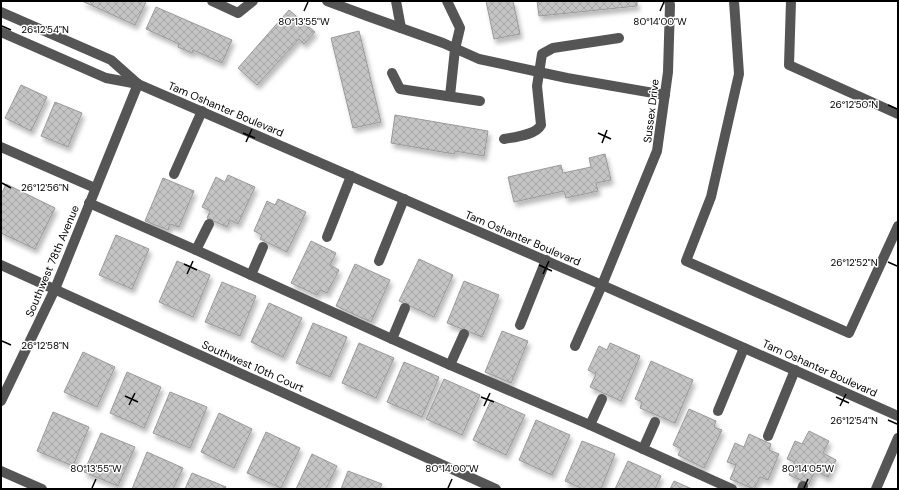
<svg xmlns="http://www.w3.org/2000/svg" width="899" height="490" font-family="'DM Sans',sans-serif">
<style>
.building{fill:url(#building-cross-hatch);stroke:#999;filter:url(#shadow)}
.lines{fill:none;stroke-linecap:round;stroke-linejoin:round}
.minor{stroke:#555;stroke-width:10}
.ticks{fill:none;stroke:#000;stroke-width:1.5}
.labels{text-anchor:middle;stroke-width:3;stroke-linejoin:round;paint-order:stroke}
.street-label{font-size:11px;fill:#000;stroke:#fff}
.ticks-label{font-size:10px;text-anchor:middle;fill:#000;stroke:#fff;stroke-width:3;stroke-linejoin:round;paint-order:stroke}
</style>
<defs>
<pattern id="building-cross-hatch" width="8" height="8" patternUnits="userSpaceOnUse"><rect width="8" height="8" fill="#c4c4c4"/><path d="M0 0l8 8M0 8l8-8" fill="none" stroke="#a7a7a7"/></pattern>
<filter id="shadow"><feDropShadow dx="2.5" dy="4.5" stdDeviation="2" flood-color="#0004"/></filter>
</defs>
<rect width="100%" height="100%" fill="#fff"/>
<g class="building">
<path d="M82,1H144L146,2L135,25Z"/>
<path d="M486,1H513L520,34L494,39Z"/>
<path d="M537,1H637V6L539,16Z"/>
<path d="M156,7L232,40L222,63L193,50L192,53L178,47L179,44L146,29Z"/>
<path d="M289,10L315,32L304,44L299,39L257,85L238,68Z"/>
<path d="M359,31L381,122L353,128L331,38Z"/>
<path d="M21,85L47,97L31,131L5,118Z"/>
<path d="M55,102L82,113L68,147L41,136Z"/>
<path d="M395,115L488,131L484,156L455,151L454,154L391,143Z"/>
<path d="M605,154L611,180L596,183L598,191L566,198L564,191L514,202L508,177L561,165L563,173L591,167L589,158Z"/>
<path d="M228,175L255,187L238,224L230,220L227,227L207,218L210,211L202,207L216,177L225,182Z"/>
<path d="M163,178L194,191L179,227L170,224L168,230L145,221Z"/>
<path d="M6,184L55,208L35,249L1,233V195Z"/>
<path d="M278,199L306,212L287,252L260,239L262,235L254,231L267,201L275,205Z"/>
<path d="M116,235L149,249L132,289L99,275Z"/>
<path d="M311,241L336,253L330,265L339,270L327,293L320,290L317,295L291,283Z"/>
<path d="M419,259L453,275L434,317L399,301Z"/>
<path d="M177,261L210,275L193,317L159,302Z"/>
<path d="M355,264L390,280L371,322L336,306Z"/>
<path d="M464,281L499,295L482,337L447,323Z"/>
<path d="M222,282L256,296L240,336L205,322Z"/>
<path d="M269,303L302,318L283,357L251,342Z"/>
<path d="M313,323L347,337L330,377L296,363Z"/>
<path d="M502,331L528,341L511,383L485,372Z"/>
<path d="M359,343L394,358L376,398L342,383Z"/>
<path d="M610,343L640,356L621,401L590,387L596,374L588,370L599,346L607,350Z"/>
<path d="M83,352L115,367L97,407L64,392Z"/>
<path d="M651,361L693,380L675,423L640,408L642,402L635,399Z"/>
<path d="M404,362L439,377L422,417L387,402Z"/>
<path d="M127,372L161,387L144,428L110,413Z"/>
<path d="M444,379L480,395L462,435L426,419Z"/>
<path d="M170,392L207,407L190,448L153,433Z"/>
<path d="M491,400L525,415L506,455L473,440Z"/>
<path d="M689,409L716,421L714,427L722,430L704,468L678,455L681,449L673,445Z"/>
<path d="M53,412L89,427L73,466L37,451Z"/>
<path d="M219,413L252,429L234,468L201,452Z"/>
<path d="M536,420L570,435L552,475L519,460Z"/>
<path d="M809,431L829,441L823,453L836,460L828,477L815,471L809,484L789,475L795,462L787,459L795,441L802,444Z"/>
<path d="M266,432L300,448L281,488L247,473Z"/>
<path d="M101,433L135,447L118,486L84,472Z"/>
<path d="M749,434L771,444L769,450L779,454L768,480L760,477L754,489L730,479L736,465L727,462L735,443L744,447Z"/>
<path d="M582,441L615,454L601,489H583L565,481Z"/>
<path d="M147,452L183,468L173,489H132Z"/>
<path d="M312,454L337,466L326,489H296Z"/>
<path d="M628,461L661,476L655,489H615Z"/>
<path d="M348,471L382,484L380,489H341Z"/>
<path d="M192,473L226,487L225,489H185Z"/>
<path d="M674,481L692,489H670Z"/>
</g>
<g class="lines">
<g class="minor">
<path d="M212,1L238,13L253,1"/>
<path d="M327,1L370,17L443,43L479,59L567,78L665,95"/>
<path d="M396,1L401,28"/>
<path d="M447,1L460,28L455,49L450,96"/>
<path d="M734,1L739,74L711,197L686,261L849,333L898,226"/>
<path d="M791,1L789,65L898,114"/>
<path d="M1,12L111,60L138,84"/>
<path d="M1,32L106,78L138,84L602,285L898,416"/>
<path d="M392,73L400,89L480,101"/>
<path d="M504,139C515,137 536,135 541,125L537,86L542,54L553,48L619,38"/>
<path d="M1,147L95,188"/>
<path d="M174,174L202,111"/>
<path d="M89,203L196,250"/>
<path d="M209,224L196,250L251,275"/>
<path d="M327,237L351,176"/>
<path d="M263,247L251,275L392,339"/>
<path d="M379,261L404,199"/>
<path d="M1,265L496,489"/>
<path d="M405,308L392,339L450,365"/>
<path d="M520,325L546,260"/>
<path d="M464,334L450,365L590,425"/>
<path d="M575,346L602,285L657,151L668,72L670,5L669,1"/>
<path d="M602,399L590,425L643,449"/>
<path d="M1,401L55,289L138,84"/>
<path d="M718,411L744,348"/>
<path d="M655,422L643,449L732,489"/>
<path d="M768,436L795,370"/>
<path d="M1,471L42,489"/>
<path d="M802,489L803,486"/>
<path d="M876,489L898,438"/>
</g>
</g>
<path class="ticks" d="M304,11L308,2M660,11L664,2M2,26L11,30M888,105L897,109M243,133L255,138M598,133L611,139M246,142L252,129M602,143L607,130M2,183L11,188M888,262L897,266M184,264L197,270M539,265L552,271M187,274L193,261M543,274L549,261M2,341L11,345M125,396L138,402M481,397L494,402M836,397L849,403M129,405L135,393M484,406L490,393M840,406L846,394M888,420L897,424M92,488L96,479M448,488L452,479M804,488L808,479"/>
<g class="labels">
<g class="street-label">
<text transform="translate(226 109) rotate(23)" y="4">Tam Oshanter Boulevard</text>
<text transform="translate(651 111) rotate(-83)" y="4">Sussex Drive</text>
<text transform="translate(523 238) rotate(23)" y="4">Tam Oshanter Boulevard</text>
<text transform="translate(52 261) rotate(-67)" y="4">Southwest 78th Avenue</text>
<text transform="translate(253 366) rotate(24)" y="4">Southwest 10th Court</text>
<text transform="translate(820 368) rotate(24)" y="4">Tam Oshanter Boulevard</text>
</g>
</g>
<g class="ticks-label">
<text x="304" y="25">80°13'55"W</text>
<text x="660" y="25">80°14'00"W</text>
<text x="45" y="33">26°12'54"N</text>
<text x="854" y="108">26°12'50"N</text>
<text x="45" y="191">26°12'56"N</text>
<text x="854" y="266">26°12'52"N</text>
<text x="45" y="349">26°12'58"N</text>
<text x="854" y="424">26°12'54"N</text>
<text x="96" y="472">80°13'55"W</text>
<text x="452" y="472">80°14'00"W</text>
<text x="808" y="472">80°14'05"W</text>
</g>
<rect width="899" height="490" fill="none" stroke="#000000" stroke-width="4"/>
</svg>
